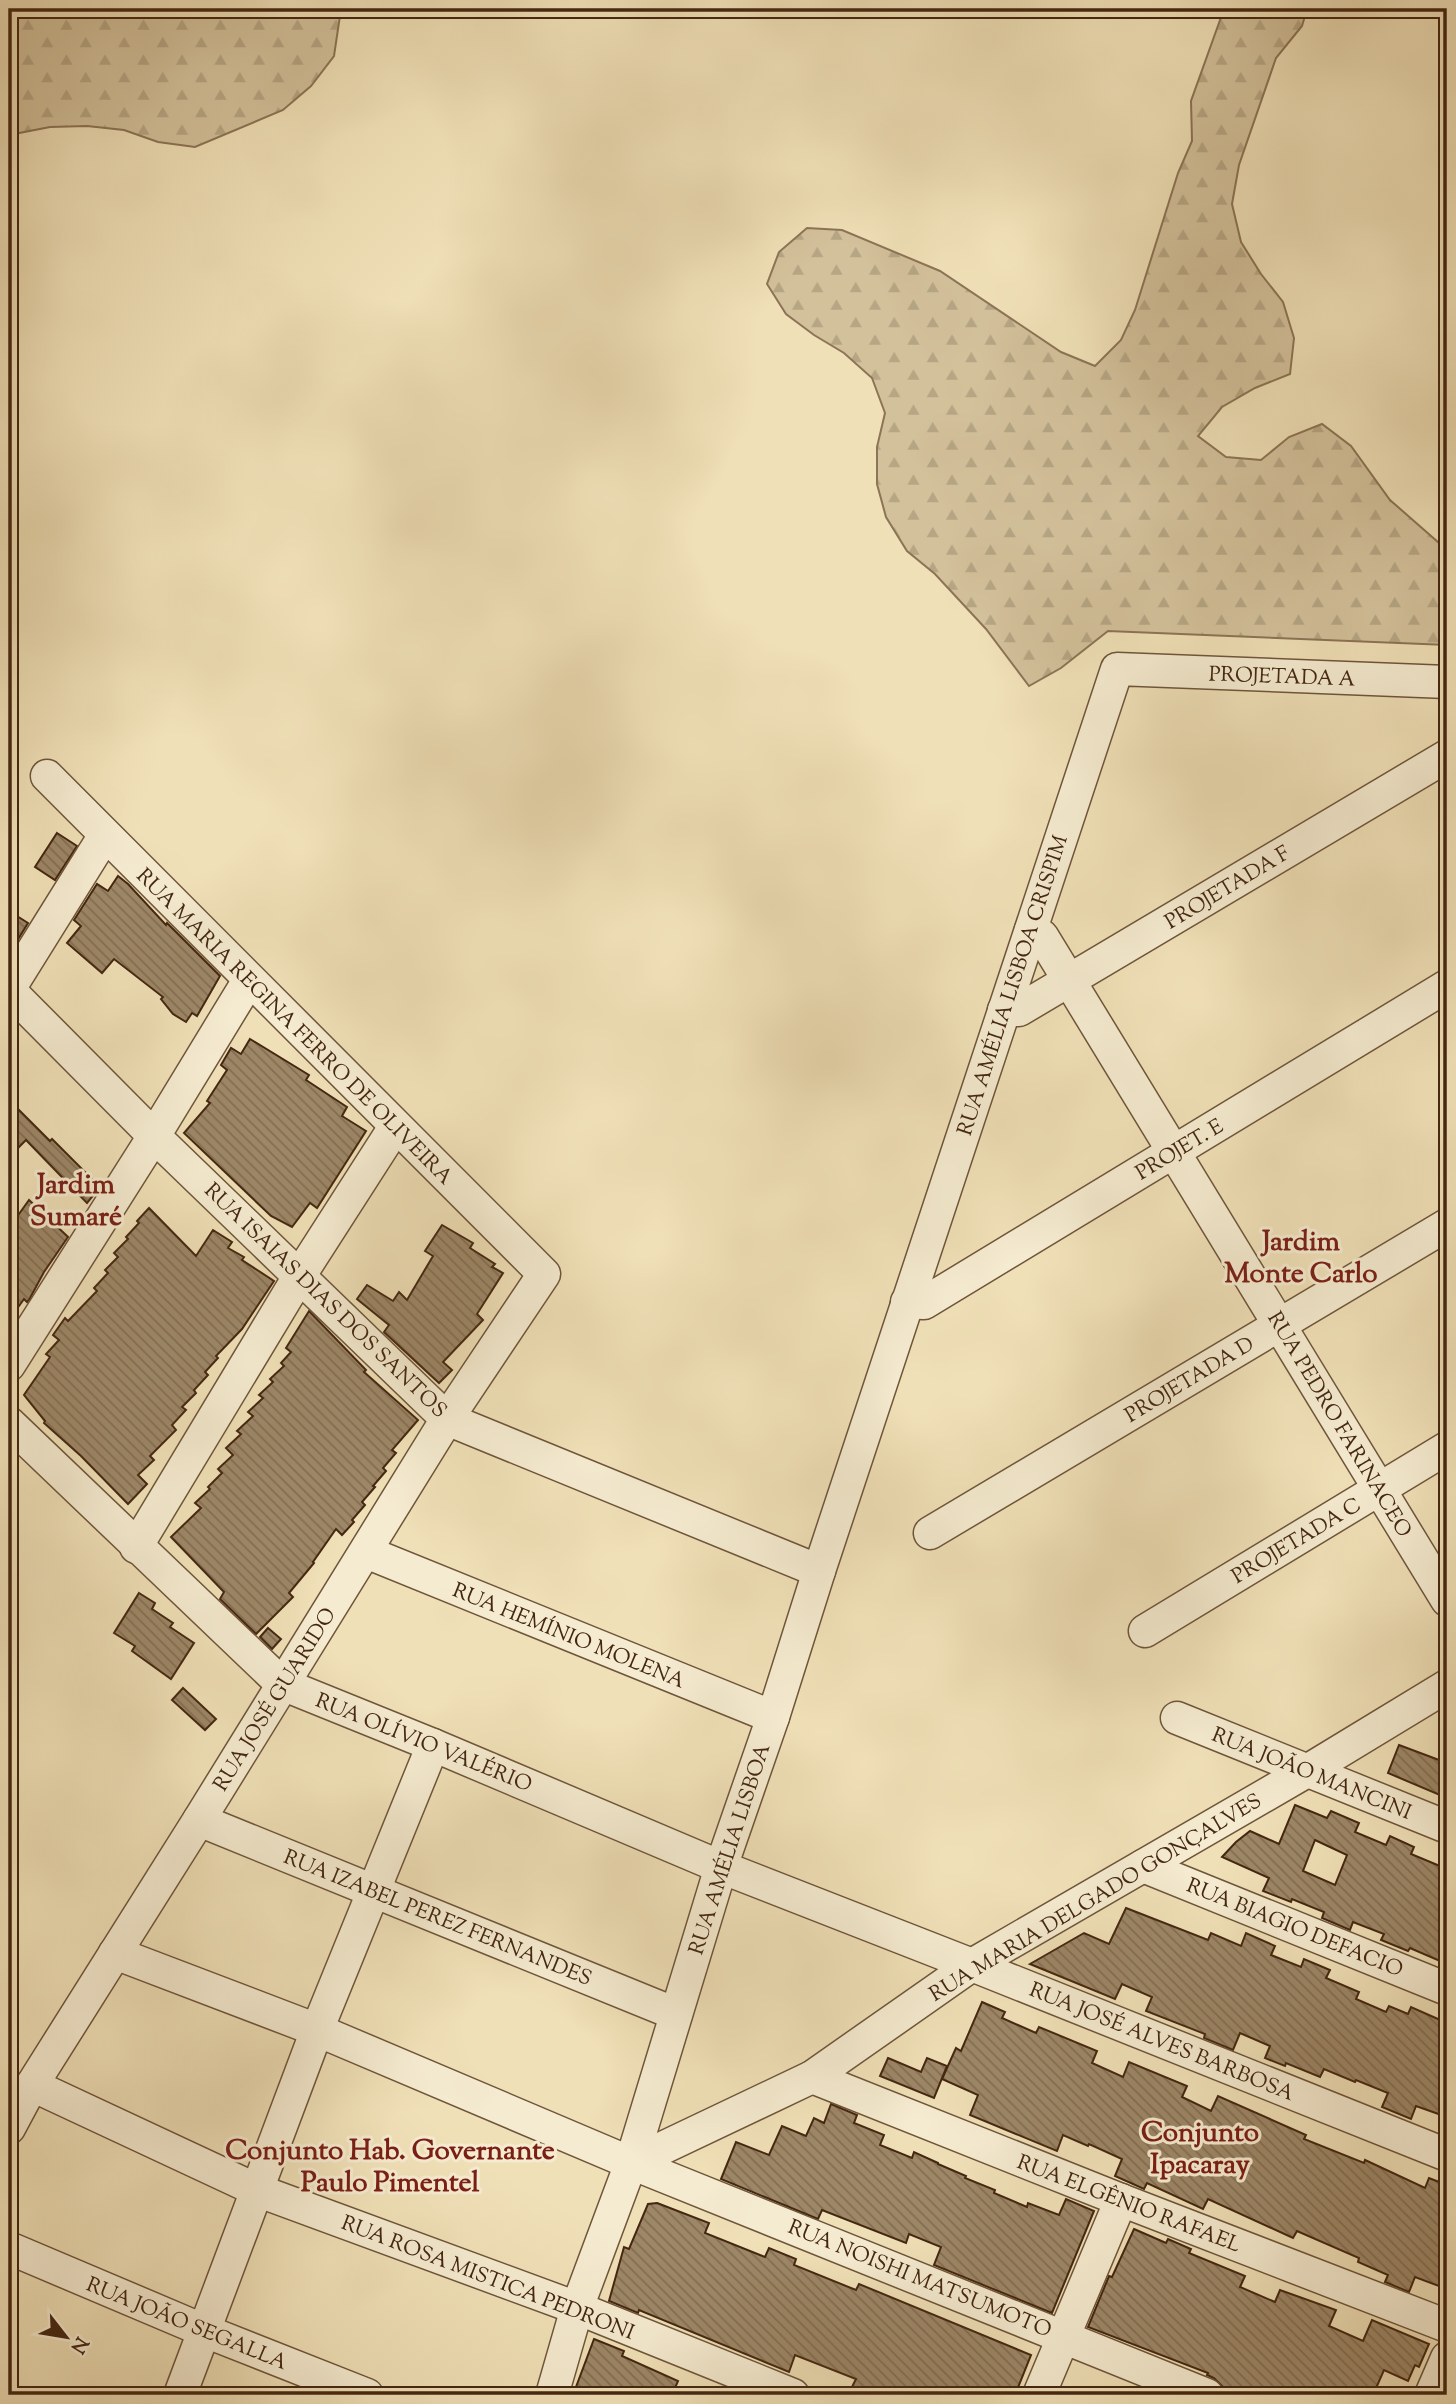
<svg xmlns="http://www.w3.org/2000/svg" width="1456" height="2404" font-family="'Sorts Mill Goudy',serif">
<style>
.forest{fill:url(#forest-firs);stroke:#8c7456;stroke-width:2}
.building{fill:url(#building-back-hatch);stroke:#442711;stroke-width:2;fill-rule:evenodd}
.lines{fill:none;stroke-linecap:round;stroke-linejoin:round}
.minor-casing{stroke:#6f553a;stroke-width:35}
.minor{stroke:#f5ebd0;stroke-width:32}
.labels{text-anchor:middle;stroke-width:6;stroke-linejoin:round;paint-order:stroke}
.street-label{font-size:21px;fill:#442711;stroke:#f5ebd0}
.district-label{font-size:28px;font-weight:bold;fill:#7a1f14;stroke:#f5ebd0}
</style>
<defs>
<pattern id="forest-firs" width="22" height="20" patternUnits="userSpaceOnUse" patternTransform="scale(1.75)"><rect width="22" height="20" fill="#d3c19b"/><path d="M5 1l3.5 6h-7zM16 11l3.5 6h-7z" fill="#b6a684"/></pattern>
<pattern id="building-back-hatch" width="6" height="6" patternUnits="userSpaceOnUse" patternTransform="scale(1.75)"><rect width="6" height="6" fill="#9d8767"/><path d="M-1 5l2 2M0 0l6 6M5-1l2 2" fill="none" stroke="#826e53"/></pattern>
</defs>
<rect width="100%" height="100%" fill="#f0e0b7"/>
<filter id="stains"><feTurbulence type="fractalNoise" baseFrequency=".00286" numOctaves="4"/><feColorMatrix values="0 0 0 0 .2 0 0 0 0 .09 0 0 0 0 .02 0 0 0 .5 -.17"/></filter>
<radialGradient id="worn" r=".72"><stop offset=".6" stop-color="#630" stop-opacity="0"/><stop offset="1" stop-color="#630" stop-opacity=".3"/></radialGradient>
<g class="forest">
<path d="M9,9H341L334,56L311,86L283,110L195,147L158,142L124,130L87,126L50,127L9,135Z"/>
<path d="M1224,9H1307L1302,26L1276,58L1239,165L1232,204L1241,242L1261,274L1283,302L1294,338L1290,374L1255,388L1222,407L1198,436L1226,457L1261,460L1289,437L1322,424L1351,446L1390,500L1447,550V645L1108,631L1061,668L1029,686L986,629L935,574L907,551L886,517L877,484V447L885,413L872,378L844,353L814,335L786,314L767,284L779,252L807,228L842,230L940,271L1061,352L1095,366L1121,340L1135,310L1178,173L1192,141L1191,101Z"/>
</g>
<g class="building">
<path d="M57,833L77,846L55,880L35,867Z"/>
<path d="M118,876L128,884L166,925L167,923L220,976L197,1016L192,1013L186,1022L173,1014L161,999L163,997L114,959L102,973L67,943L81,926L74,920L97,884L108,891Z"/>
<path d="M9,911L28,923L9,954Z"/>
<path d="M250,1039L309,1075L306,1080L347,1107L342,1116L366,1131L317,1208L310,1203L292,1227L271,1216L184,1133L210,1103L207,1101L227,1070L221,1065L231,1048L241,1054Z"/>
<path d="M9,1100L50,1141L52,1139L100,1187L87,1203L26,1140L9,1157Z"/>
<path d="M29,1200L68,1237L44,1272L29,1300L27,1302L24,1299L9,1320V1228Z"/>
<path d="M149,1208L196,1256L213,1230L232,1242L228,1248L244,1257L242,1260L274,1281L242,1329L216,1356L218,1358L205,1372L208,1375L194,1390L196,1393L182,1407L186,1410L172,1425L176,1430L150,1456L154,1460L138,1475L147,1484L128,1504L81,1456L44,1423L45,1421L24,1395L50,1357L46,1354L59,1340L53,1335L65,1318L68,1321L97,1291L94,1288L108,1273L105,1270L118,1257L114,1253L128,1239L126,1237L139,1223L137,1221Z"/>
<path d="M442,1225L473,1243L470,1248L495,1264L492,1267L503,1273L477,1314L483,1320L443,1362L452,1370L439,1383L384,1332L389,1325L357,1299L367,1285L393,1301L399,1292L407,1300L433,1256L425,1251Z"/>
<path d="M309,1311L366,1370L364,1372L418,1420L392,1450L396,1453L383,1468L386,1471L373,1486L375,1487L362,1502L365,1505L352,1520L354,1522L342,1535L336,1529L313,1562L314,1563L289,1593L293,1597L256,1634L220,1599L224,1592L171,1537L201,1508L195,1503L210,1489L208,1487L222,1473L218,1469L233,1455L226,1448L241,1434L237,1431L253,1416L248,1412L263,1398L259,1395L273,1382L270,1379L284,1366L281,1363L291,1352L286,1348Z"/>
<path d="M139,1593L155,1603L152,1609L173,1623L170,1627L194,1643L171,1679L132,1651L135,1646L114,1633Z"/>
<path d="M268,1628L281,1639L272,1649L260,1637Z"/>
<path d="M183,1688L216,1719L205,1730L172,1700Z"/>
<path d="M1399,1745L1447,1763V1798L1388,1773Z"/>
<path d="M1295,1805L1327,1818L1331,1811L1359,1823L1355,1832L1386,1845L1390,1836L1414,1847L1411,1854L1447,1869V1964L1410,1948L1408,1951L1381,1940L1384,1934L1353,1922L1350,1930L1322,1918L1324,1912L1292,1899L1291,1902L1263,1891L1269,1878L1222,1857L1236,1842L1250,1831L1279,1844ZM1315,1840L1347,1855L1335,1885L1303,1871Z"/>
<path d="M1126,1908L1208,1940L1211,1933L1241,1946L1246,1933L1275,1946L1271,1955L1301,1967L1304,1959L1330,1970L1326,1978L1359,1992L1356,1999L1386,2012L1389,2006L1408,2014L1411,2007L1447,2023V2117L1416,2106L1411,2119L1382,2107L1388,2093L1356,2080L1355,2082L1324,2069L1320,2077L1286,2063L1285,2066L1265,2058L1270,2046L1240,2033L1233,2050L1204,2038L1205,2034L1146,2011L1152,1997L1122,1984L1115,1999L1030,1964L1084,1933L1109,1944Z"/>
<path d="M982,2002L1005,2012L1002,2018L1036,2033L1039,2027L1097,2051L1092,2063L1123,2077L1129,2062L1187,2086L1182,2097L1211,2111L1218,2096L1306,2135L1304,2139L1364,2163L1365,2160L1425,2188L1429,2178L1447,2185V2289L1415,2277L1409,2292L1385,2282L1388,2275L1358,2262L1359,2258L1297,2231L1293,2238L1208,2199L1203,2209L1147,2183L1144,2189L1115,2176L1122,2159L1089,2144L1088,2146L1063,2135L1057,2151L970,2115L978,2095L942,2079L956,2048L961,2051Z"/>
<path d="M888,2058L921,2072L927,2058L947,2066L934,2098L880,2076Z"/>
<path d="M831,2104L857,2115L854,2123L884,2135L880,2145L912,2158L914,2152L938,2163V2164L966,2176L965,2178L995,2190L994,2193L1027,2207L1028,2203L1059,2215L1066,2199L1094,2211L1052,2313L934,2265L941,2247L909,2234L906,2243L822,2210L818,2219L721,2179L736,2142L769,2155L782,2126L806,2136L814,2118L824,2123Z"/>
<path d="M657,2203L709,2223L705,2233L765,2257L769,2248L796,2259L794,2265L856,2290L859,2284L1031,2355L1015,2395H848L856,2379L795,2355L789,2372L639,2310L638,2313L609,2301L624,2247L629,2249L648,2204Z"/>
<path d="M1134,2229L1166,2243L1168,2239L1191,2249L1189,2253L1245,2276L1240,2287L1275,2302L1280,2290L1336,2310L1329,2326L1363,2341L1372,2320L1429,2344L1419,2367L1415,2365L1408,2381L1384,2370L1373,2395H1241L1223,2387L1214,2378L1207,2375L1208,2373L1088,2327L1109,2276L1112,2277Z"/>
<path d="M594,2339L624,2351L622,2356L678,2381L672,2395H573Z"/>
</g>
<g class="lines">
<defs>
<g id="minor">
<path d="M1031,930L1042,936L1447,1600"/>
<path d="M9,989L105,835"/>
<path d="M9,990L154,1136L447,1419L819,1571"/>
<path d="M1004,1010H1019L1447,756"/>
<path d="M907,1302L924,1303L1447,986"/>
<path d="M9,1365L154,1136L249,980"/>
<path d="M9,1423L282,1684L433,1745L721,1867L972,1965L1447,2155"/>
<path d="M930,1533L1447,1225"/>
<path d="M136,1547L300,1275L395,1127"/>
<path d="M366,1552L773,1717"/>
<path d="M1145,1631L1447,1448"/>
<path d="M1177,1718L1447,1827"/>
<path d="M199,1820L676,2014"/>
<path d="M1143,1866L1447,1989"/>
<path d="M115,1953L317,2030L631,2163L1207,2395"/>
<path d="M812,2077L1121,2200L1447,2326"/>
<path d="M32,2085L259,2191L577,2308L793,2395"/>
<path d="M9,2128L32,2085L199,1820L447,1419L544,1274L47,776"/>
<path d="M631,2163L812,2077L972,1965L1307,1771L1447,1686"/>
<path d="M9,2248L205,2331L367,2395"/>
<path d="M180,2395L317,2030L433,1745"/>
<path d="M552,2395L577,2308L631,2163L721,1867L773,1717L819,1571L1117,669L1447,682"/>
<path d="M1039,2395L1121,2200"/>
<path d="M1431,2395L1447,2358"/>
</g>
</defs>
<use href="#minor" class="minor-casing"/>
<use href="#minor" class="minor"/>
</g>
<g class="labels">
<g class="street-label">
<text transform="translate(1282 676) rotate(2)" y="7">PROJETADA A</text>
<text transform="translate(1227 887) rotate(-31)" y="7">PROJETADA F</text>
<text transform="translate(1012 985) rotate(-72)" y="7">RUA AMÉLIA LISBOA CRISPIM</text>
<text transform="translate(295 1026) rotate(45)" y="7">RUA MARIA REGINA FERRO DE OLIVEIRA</text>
<text transform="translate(1179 1149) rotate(-31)" y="7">PROJET. E</text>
<text transform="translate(326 1300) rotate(44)" y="7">RUA ISAIAS DIAS DOS SANTOS</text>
<text transform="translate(1189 1379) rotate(-31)" y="7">PROJETADA D</text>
<text transform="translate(1340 1424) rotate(59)" y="7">RUA PEDRO FARINACEO</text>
<text transform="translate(1296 1540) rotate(-31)" y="7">PROJETADA C</text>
<text transform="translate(569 1635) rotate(22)" y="7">RUA HEMÍNIO MOLENA</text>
<text transform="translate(274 1699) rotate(-58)" y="7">RUA JOSÉ GUARIDO</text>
<text transform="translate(424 1742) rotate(22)" y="7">RUA OLÍVIO VALÉRIO</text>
<text transform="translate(1312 1773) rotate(22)" y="7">RUA JOÃO MANCINI</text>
<text transform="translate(729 1849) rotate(-72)" y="7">RUA AMÉLIA LISBOA</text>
<text transform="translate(1095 1897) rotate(-31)" y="7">RUA MARIA DELGADO GONÇALVES</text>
<text transform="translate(438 1917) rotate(22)" y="7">RUA IZABEL PEREZ FERNANDES</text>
<text transform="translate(1295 1927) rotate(22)" y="7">RUA BIAGIO DEFACIO</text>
<text transform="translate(1162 2041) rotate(22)" y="7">RUA JOSÉ ALVES BARBOSA</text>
<text transform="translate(1129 2203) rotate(21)" y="7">RUA ELGÊNIO RAFAEL</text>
<text transform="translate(488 2277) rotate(21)" y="7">RUA ROSA MISTICA PEDRONI</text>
<text transform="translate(920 2278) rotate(22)" y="7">RUA NOISHI MATSUMOTO</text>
<text transform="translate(187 2323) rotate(22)" y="7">RUA JOÃO SEGALLA</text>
</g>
<g class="district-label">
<text x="76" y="1193">Jardim<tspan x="76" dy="32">Sumaré</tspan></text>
<text x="1301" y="1250">Jardim<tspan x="1301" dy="32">Monte Carlo</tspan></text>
<text x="1200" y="2141">Conjunto<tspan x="1200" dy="32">Ipacaray</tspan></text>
<text x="390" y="2159">Conjunto Hab. Governante<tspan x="390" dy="32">Paulo Pimentel</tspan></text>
</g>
</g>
<rect width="1456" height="2404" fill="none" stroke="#f0e0b7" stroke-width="35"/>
<rect x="10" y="10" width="1435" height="2383" fill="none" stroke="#442711" stroke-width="3.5"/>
<rect x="18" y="18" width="1421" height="2369" fill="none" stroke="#442711" stroke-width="2"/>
<g transform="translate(66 2337) rotate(121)" stroke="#f5ebd0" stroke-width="5" paint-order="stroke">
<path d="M0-5L12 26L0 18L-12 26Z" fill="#442711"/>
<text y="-10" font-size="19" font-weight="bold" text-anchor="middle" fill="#442711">N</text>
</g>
<rect width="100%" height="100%" filter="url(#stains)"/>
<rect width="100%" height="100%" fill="url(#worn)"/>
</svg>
